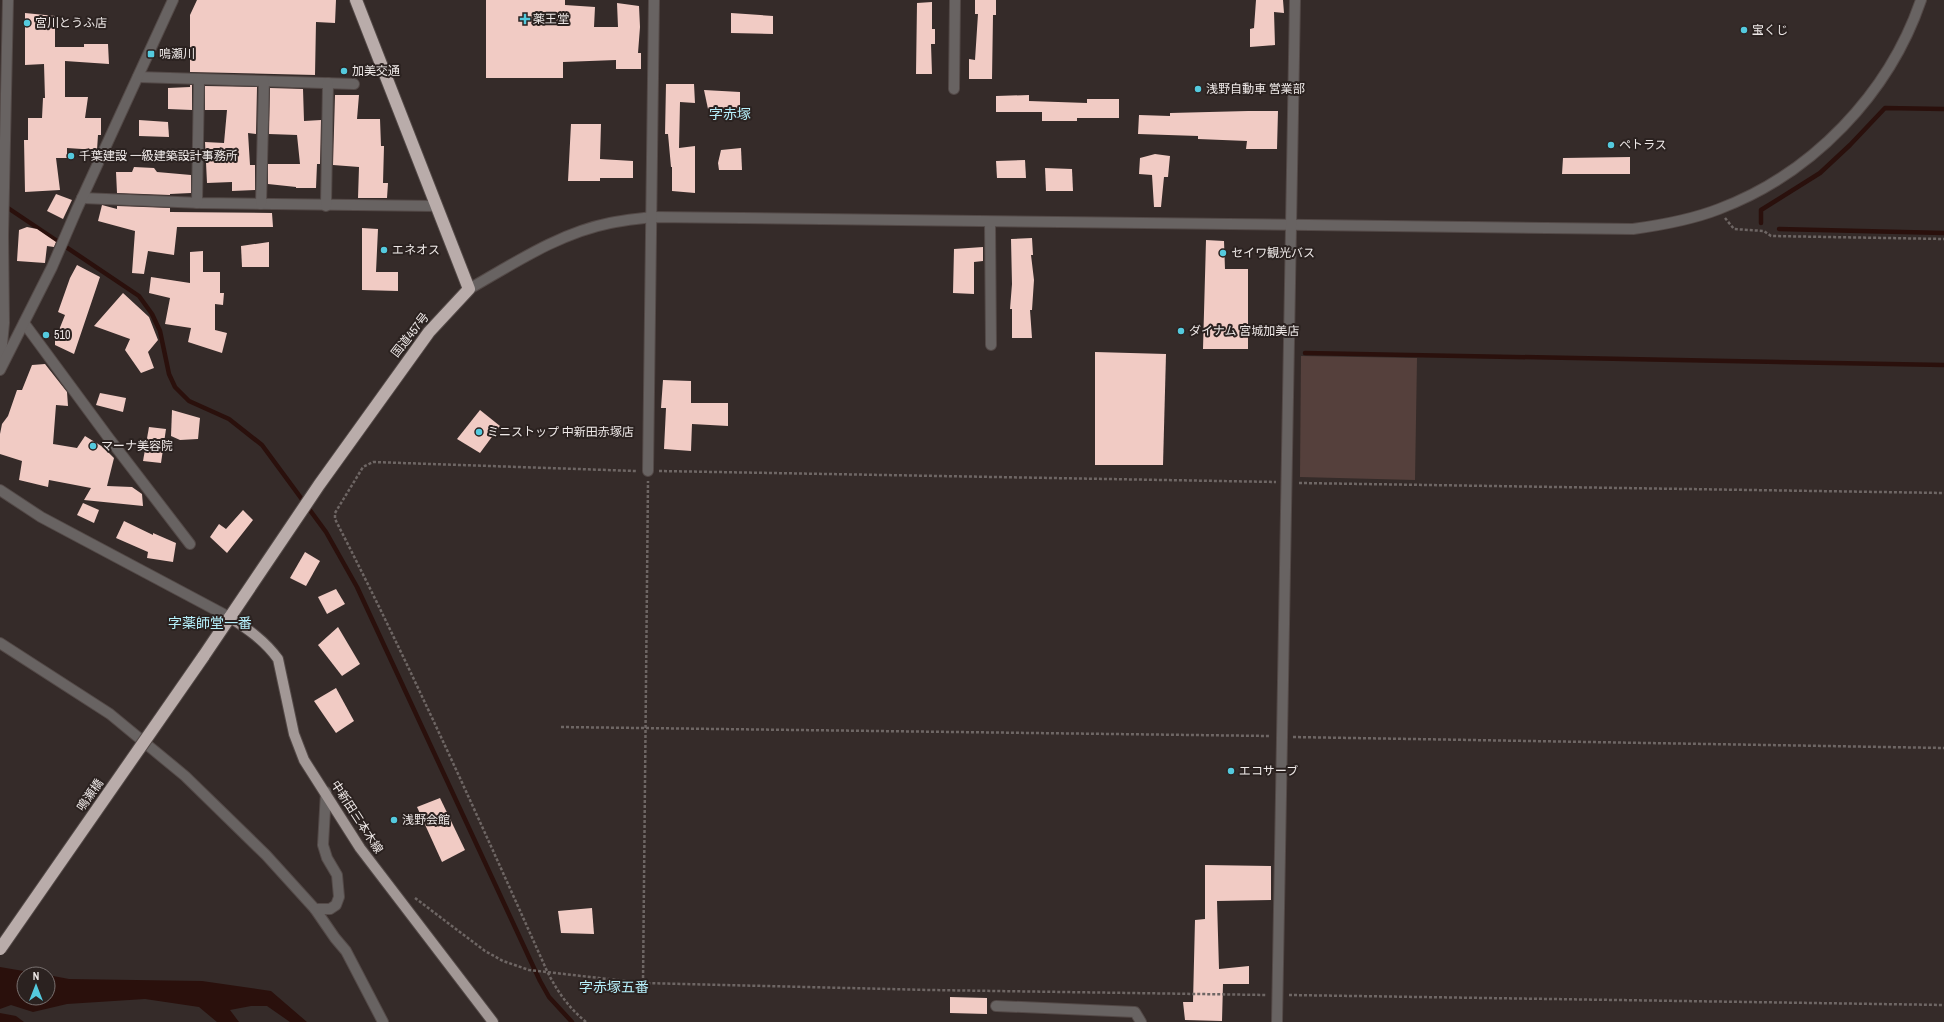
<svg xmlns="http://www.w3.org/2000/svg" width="1944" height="1022" font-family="'Archivo Narrow','Noto Sans JP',sans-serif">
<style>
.green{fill:#55403c}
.water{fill:#2a100c}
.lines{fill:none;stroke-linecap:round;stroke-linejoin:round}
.stream{stroke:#2a100c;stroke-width:4.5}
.building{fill:#f1cbc4}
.minor-casing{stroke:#534947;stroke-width:12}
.major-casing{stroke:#534947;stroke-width:12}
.highway-casing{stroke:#534947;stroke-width:14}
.path{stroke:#6e6664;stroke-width:2.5;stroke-dasharray:3 2;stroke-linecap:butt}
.minor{stroke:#686362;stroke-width:10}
.major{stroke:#a29896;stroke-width:10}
.highway{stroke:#b9acaa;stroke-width:12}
.highway-bridge-casing{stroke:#534947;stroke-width:14;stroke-linecap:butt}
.highway-bridge{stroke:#b9acaa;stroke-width:12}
.poi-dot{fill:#54cade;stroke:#2b2220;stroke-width:1.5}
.labels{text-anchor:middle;stroke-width:4;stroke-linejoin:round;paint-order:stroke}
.poi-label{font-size:12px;fill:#eee8e7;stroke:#2b2220;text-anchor:start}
.street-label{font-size:12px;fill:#eee8e7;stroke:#2b2220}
.quarter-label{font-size:14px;fill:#b6f0fb;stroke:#2b2220}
</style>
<rect width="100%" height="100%" fill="#352b29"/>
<path class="green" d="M1301,356L1417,358L1415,480L1300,477Z"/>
<g class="water">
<path d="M0,967L41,974H24V998H48V975L69,979L202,981L271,991L307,1022H290L267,1006H251L230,1010L239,1022H217L199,1007L145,999L67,1004L33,1012L11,1005L0,1009Z"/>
<path d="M0,1013L16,1016L24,1022H0Z"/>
</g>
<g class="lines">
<g class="stream">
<path d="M5,206L139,296L152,314L160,331L169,374L175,387L189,401L229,419L262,445L326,532L357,587L540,981L549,997L572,1022"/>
<path d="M1761,223V210L1820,173L1850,145L1885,108L1944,109"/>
<path d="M1779,229L1944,233"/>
<path d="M1305,353L1944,365"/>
</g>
</g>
<g class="building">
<path d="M197,0H336L335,23L316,22L315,75L190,72V15Z"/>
<path d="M486,0H565V5L595,7L594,27H618L617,3L639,6L640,27L638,53H641V69H616V60L563,62V78H486Z"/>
<path d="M975,0H996V15H993L992,79H969V59L975,60L978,14H975Z"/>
<path d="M1256,0H1283L1284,13L1274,12L1275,45L1250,47V29L1254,28Z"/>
<path d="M932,2V29H935V44H931L932,74H916L917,3Z"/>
<path d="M25,13L55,16V47H84V44H108L109,64L65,61V97H88L85,118H101V135H98L97,150L67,148V158H56L60,190L25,192L24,140H28V118H42L43,98H45L44,64L25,65Z"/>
<path d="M731,13L773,16V34L731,33Z"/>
<path d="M666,84H694L695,103L680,102L679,148L695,146V193L672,191V167H671L668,134H665Z"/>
<path d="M190,85H192V110L168,109V88L190,87Z"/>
<path d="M205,86L257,87L256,134L248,133L250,165H255V190L232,191V182L207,183L205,142L224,143L227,110H205Z"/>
<path d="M270,88L303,89L304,121L321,120L320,164H317L316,188H296V187L268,184V164H300L297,135L269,134Z"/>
<path d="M704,90L740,92V111L708,109Z"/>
<path d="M335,95H359L357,119H380L381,146H384L383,183H388L387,198H358L359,167L333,165Z"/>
<path d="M1029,95V101L1087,103V99H1119V118H1077V121H1042V112H996V96Z"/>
<path d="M1248,111H1278L1277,149H1246L1247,141L1198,139V136L1138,134L1139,115L1170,116V113Z"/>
<path d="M139,120L168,122L169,137L139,136Z"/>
<path d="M571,124H601L600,159L633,161V178H600V181H568Z"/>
<path d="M741,148L742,170H719L718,163L721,150Z"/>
<path d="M1155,154L1170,156L1168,177H1164L1161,207H1154L1152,175L1139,174L1140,158Z"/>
<path d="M1630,157V174H1562L1563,158Z"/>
<path d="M1025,160L1026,178H997L996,161Z"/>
<path d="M134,167L154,168L157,172L191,175V193L170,194V195L117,193L116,172H132Z"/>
<path d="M1045,168L1072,169L1073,191H1046Z"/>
<path d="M56,194L72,200L63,219L47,211Z"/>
<path d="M102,205L117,209V206L170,208V212L272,213L273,227H177L174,255L148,251L144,274L132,273L135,231L98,221Z"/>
<path d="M27,227L37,229L56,242L54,247L47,246L45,263L17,261L19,230Z"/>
<path d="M362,228L378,229L376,272H398V291L362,290Z"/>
<path d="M1032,238L1033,255H1031L1034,280L1032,310H1030L1032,338H1012V309H1010L1012,284L1011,239Z"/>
<path d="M1206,240L1224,241L1225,269H1248V349H1203Z"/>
<path d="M269,242V267H242L241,246Z"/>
<path d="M983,247V261L974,262V294L953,293L954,249Z"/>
<path d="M203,251V272H220V293H224L223,305L215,304V330L227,333L222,353L188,342L191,328L165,324L170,298L149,293L151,277L190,283V252Z"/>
<path d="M77,265L100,277L74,354L55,345V340L65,315L58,312L70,278Z"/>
<path d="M123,293L149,317L158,340L148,352L154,368L141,373L125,350L130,339L94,326Z"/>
<path d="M1095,352L1166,354L1163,465H1095Z"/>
<path d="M45,364L67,392L68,406L56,405L53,444L77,448L85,436L103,447L114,458L107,486L132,487L142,494L143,506L84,500L91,488L49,480L48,487L19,480L22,461L0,454V434L2,424L8,416L17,390H22L32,365Z"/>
<path d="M663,380L691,381V403H728V426L692,424L691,451L664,449L666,408H661Z"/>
<path d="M100,393L126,398L123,412L96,405Z"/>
<path d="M172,410L200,418L198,439L180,440L171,436Z"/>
<path d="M480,410L500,426L480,453L457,439Z"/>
<path d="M149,427L166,429L161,463L143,461Z"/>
<path d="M83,503L99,510L94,523L77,515Z"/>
<path d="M243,510L253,520L227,553L210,537L219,524L226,529Z"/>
<path d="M124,521L153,535V533L176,543L173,562L147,558L148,552L116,538Z"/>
<path d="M305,552L320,561L306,586L290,578Z"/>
<path d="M336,589L345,604L327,614L318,597Z"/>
<path d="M338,627L360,664L342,676L318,645Z"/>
<path d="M336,688L354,721L336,733L314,701Z"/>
<path d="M440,798L465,850L442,862L417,807Z"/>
<path d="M1205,865L1271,866V900L1217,901L1219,969L1249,966V984H1223L1222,1021L1185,1020L1183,1002H1193L1195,920L1205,919Z"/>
<path d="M592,908L594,934L561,933L558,911Z"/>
<path d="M950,997L987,998V1014L950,1013Z"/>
</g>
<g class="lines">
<defs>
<g id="minor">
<path d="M138,77L354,84"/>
<path d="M954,89L955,0"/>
<path d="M82,198L201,203L436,206"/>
<path d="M197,203L199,79"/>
<path d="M261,204L264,81"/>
<path d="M326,206L328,83"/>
<path d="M990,222L991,345"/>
<path d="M469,289C513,264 559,233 610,223C624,220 638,219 652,217L1633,229C1662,225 1691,220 1719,209C1812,174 1889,94 1921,0"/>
<path d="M24,323L108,437L190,544"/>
<path d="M0,366L4,323L3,235L8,0"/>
<path d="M0,370L52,267L77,209L173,0"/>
<path d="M648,471L654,0"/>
<path d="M0,490L41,517L229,617"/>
<path d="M0,643L110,714L185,776L266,855L315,909L335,938L346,951L383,1022"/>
<path d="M315,909H330L336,905L339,897L337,875L327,858L323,845L326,792"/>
<path d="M996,1006L1135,1012L1141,1022"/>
<path d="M1277,1022L1295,0"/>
</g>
<path id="major" d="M229,617C248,629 265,641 278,659L294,734L304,760L360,848L493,1022"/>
<path id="highway" d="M203,657L319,485L429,332L469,289L356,0"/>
</defs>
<use href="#minor" class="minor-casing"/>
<use href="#major" class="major-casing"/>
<use href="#highway" class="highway-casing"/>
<g class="path">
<path d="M1725,218L1734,229L1764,231L1771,236L1944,239"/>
<path d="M659,471L1276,482"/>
<path d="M1299,483L1944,493"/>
<path d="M561,727L1270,736"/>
<path d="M1293,737L1944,748"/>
<path d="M415,898L485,951L503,961L529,970L643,983L929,990L1266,995"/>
<path d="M643,983L648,481"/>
<path d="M1289,995L1944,1005"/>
<path d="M586,1022C568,1007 557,991 547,971C479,819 411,667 335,519V513L363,467L373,462L636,471"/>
</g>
<use href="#minor" class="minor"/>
<use href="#major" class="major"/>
<use href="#highway" class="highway"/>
<defs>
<path id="highway-bridge" d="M0,949L203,657"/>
</defs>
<use href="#highway-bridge" class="highway-bridge-casing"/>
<use href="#highway-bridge" class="highway-bridge"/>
</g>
<g class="poi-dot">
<path d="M523 13h4v4h4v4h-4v4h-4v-4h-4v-4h4z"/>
<circle cx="27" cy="23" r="4"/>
<circle cx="1744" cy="30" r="4"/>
<rect x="147" y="50" width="8" height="8" rx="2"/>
<circle cx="344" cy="71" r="4"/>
<circle cx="1198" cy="89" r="4"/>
<circle cx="1611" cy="145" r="4"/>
<circle cx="71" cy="156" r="4"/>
<circle cx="384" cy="250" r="4"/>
<circle cx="1223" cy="253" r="4"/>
<circle cx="1181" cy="331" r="4"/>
<circle cx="46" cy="335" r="4"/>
<circle cx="479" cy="432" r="4"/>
<circle cx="93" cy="446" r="4"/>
<circle cx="1231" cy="771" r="4"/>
<circle cx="394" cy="820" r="4"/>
</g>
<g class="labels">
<g class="poi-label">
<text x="533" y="23">薬王堂</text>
<text x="35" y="27">宮川とうふ店</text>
<text x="1752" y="34">宝くじ</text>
<text x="159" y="58">鳴瀬川</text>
<text x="352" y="75">加美交通</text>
<text x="1206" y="93">浅野自動車 営業部</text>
<text x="1619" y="149">ペトラス</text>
<text x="79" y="160">千葉建設 一級建築設計事務所</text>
<text x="392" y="254">エネオス</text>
<text x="1231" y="257">セイワ観光バス</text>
<text x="1189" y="335">ダイナム 宮城加美店</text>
<text x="54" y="339">510</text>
<text x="487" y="436">ミニストップ 中新田赤塚店</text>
<text x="101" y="450">マーナ美容院</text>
<text x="1239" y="775">エコサーブ</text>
<text x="402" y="824">浅野会館</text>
</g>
<g class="street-label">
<text transform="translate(410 335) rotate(-52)" y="4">国道457号</text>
<text transform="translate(90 795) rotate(-55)" y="4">鳴瀬橋</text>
<text transform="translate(357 817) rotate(57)" y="4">中新田三本木線</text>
</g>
<g class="quarter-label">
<text x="730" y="119">字赤塚</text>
<text x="210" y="628">字薬師堂一番</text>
<text x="614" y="992">字赤塚五番</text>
</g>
</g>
<g transform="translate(36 986)"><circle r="19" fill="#2b2220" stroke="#797170"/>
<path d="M0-3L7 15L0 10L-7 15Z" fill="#54cade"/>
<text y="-6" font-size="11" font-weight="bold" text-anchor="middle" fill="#eee8e7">N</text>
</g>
</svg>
